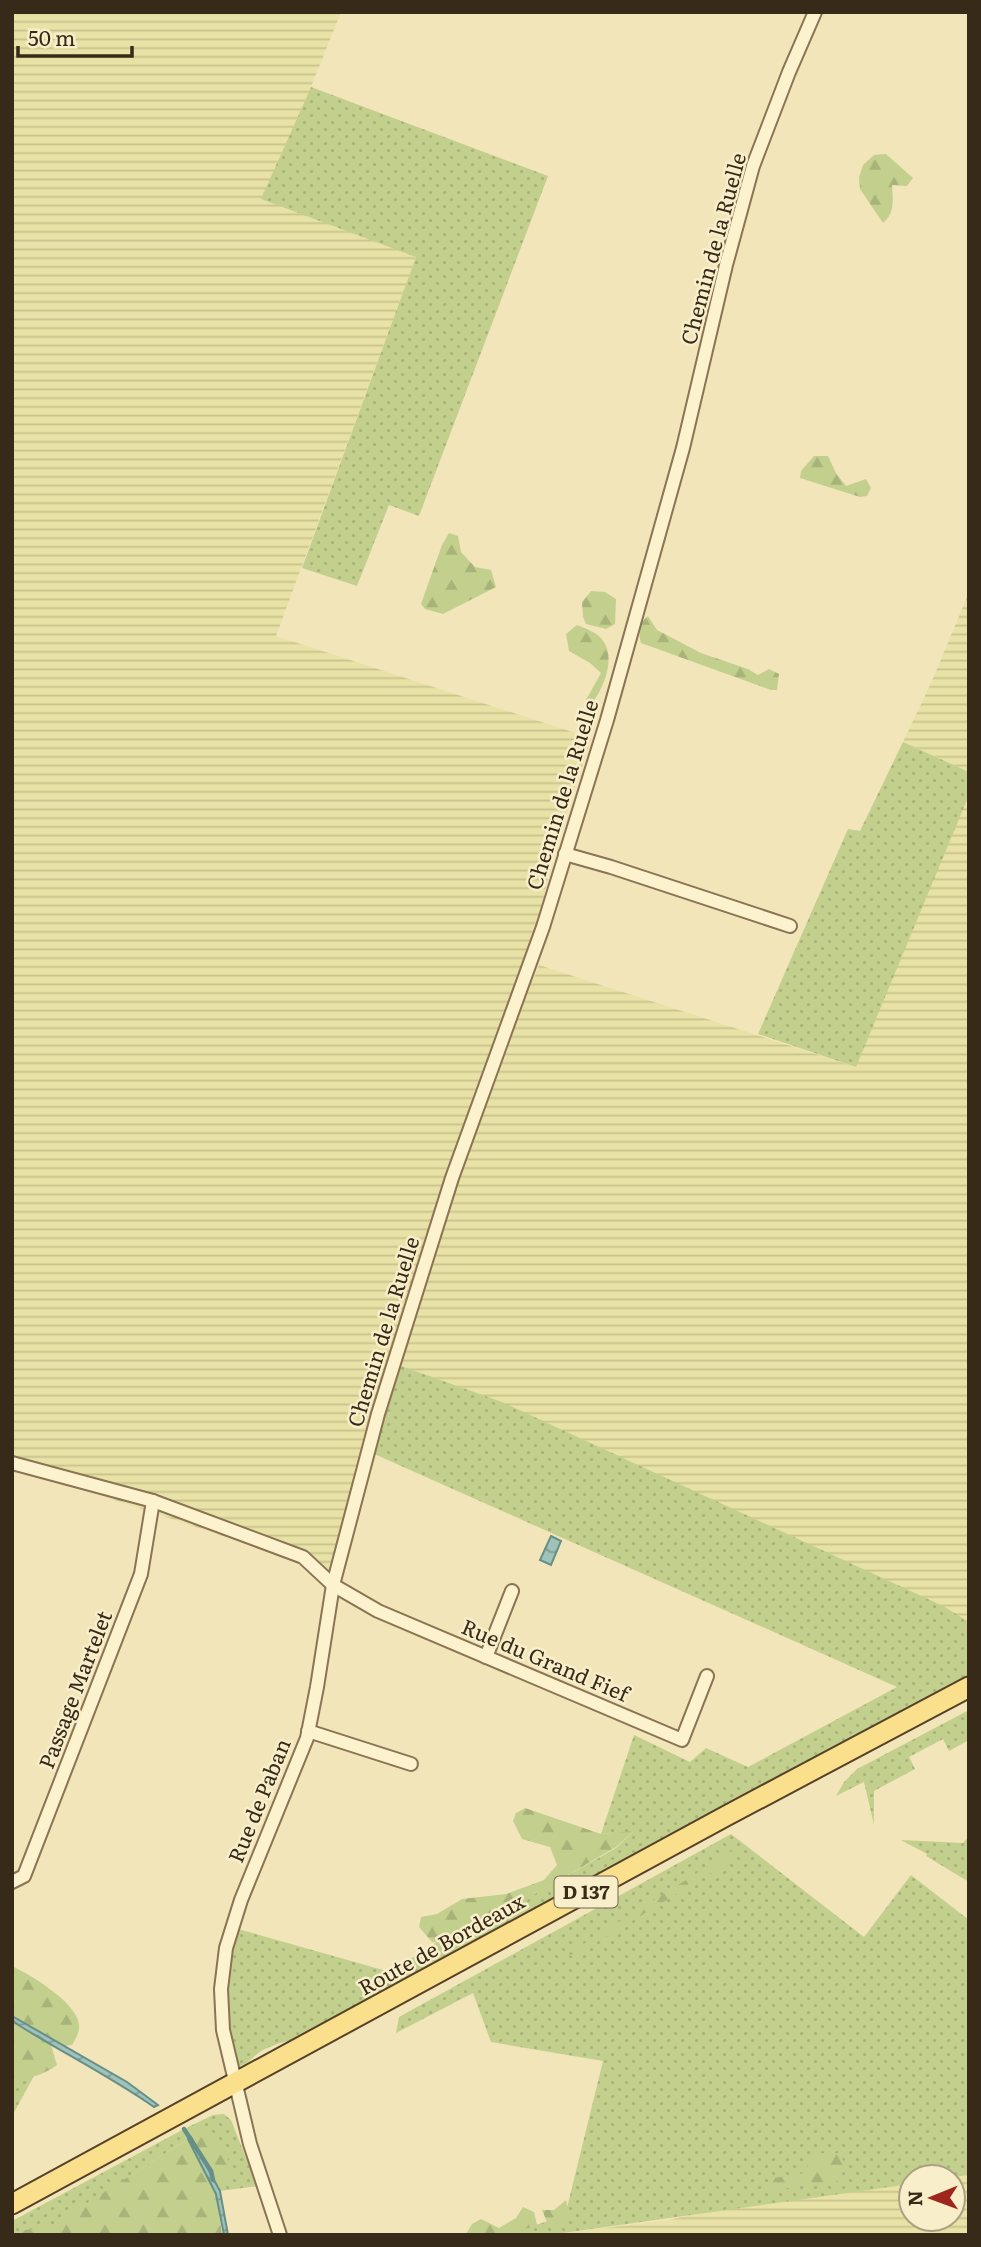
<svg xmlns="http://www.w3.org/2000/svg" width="981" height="2247" font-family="Literata,serif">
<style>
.farmland{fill:url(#farmland-rules);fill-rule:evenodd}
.grass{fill:url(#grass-dots)}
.forest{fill:url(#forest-firs)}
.water{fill:url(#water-waves);stroke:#668f88;stroke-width:2}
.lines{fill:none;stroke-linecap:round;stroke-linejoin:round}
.stream{stroke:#668f88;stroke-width:4.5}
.street-casing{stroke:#8a7453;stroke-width:16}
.primary-casing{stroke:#564128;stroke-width:23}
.street{stroke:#fcf2cd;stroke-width:12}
.primary{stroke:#fae08c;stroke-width:19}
.labels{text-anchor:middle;stroke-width:5;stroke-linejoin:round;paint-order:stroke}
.shield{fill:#f8eeca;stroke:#71654e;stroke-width:2}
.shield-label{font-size:19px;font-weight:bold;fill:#372a19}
.street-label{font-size:21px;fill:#372a19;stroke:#f8eeca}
</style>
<defs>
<pattern id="farmland-rules" width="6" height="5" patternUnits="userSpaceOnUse" patternTransform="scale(1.75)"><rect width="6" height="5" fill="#e8e2a6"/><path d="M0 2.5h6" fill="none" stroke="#c8c28e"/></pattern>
<pattern id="grass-dots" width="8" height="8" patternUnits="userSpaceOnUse" patternTransform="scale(1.75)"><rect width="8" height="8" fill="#c3d08d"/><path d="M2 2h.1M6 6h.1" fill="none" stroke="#a8b379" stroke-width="1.8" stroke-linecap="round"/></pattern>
<pattern id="forest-firs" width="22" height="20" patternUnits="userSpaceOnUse" patternTransform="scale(1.75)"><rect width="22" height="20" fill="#c3d08d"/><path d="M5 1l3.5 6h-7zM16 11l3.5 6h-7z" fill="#a8b379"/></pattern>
<pattern id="water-waves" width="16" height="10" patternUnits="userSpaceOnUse" patternTransform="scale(1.75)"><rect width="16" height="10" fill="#9fc2ba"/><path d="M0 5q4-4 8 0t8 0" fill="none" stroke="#829e96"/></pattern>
</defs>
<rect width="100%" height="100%" fill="#f2e5ba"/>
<g class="farmland">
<path d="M12,12H341L311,87L272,175L416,257L276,636L591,738L551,863L526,981L532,982L539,965L853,1066L969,795V1649L377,1428L337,1574L12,1466Z"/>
<path d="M969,592V772L903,742L932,681Z"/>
<path d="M969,2155V2235H549L668,2220ZM911,2177H953V2219H911Z"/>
</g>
<g class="grass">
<path d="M311,87L548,176L419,516L389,505L357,586L302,568L416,257L261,199Z"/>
<path d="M903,742L969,772V795L856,1067L758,1034L848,829L860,831Z"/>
<path d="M401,1366L502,1402L943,1606L969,1622V1677L306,2037C291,2040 277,2043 263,2050C254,2055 250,2063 240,2066C235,2060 235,2053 233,2045C223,2002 228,1972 238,1929L390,1972L437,1942L447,1943L616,1848L633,1832L601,1834L634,1735L690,1762L706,1748L748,1767L897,1687L372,1453Z"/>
<path d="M969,1710V1740L949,1751L943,1739L909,1757L915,1769L874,1791V1825L864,1782L836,1796L844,1782L857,1769Z"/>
<path d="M731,1834L864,1937L911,1875L969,1920V2174L953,2178L911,2177V2184L549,2235H502L565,2216L603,2061L491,2042L473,1993L396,2033L399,2017Z"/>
<path d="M969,1836V1882L926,1856L927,1854L901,1840L963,1843Z"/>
<path d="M12,2021L51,2045L12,2116Z"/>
<path d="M224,2114L231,2120L257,2186L220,2191L191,2137L55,2224L58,2235H12V2221L184,2129L213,2115Z"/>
</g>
<g class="forest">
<path d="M886,154L913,178L907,186L892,185C893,201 895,213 883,223L860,189L859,177L863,165L874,155Z"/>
<path d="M814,456H828L836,473L846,486L866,479L871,488L867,496L860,497L800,478L801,471Z"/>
<path d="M449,533L458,536L461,552L475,567L491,570L496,587L443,614L425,609L421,604L442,545Z"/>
<path d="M591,591L605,592L616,599L615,624L606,629L586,624L583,617L582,602Z"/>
<path d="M648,616L657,630L701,653L748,669L758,675L769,669L779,674L777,690H771L641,643C638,632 639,623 648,616Z"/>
<path d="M577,625C585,628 595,632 601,638C618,657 603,689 591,705L586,700L601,673L590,663L569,651L566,634Z"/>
<path d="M525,1808L601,1834L634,1831L616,1847L492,1919L446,1943L432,1942L419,1927L421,1917L437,1914L462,1899L506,1894L544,1880L557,1865L550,1847L522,1839L513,1821L516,1813Z"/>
<path d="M734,1850H741V1855L574,1956H570L569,1953Z"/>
<path d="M12,1966C31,1975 76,2002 79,2024C80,2032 76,2038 72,2045L64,2046L12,2016Z"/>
<path d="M19,2026L51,2045L57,2065C43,2075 31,2079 14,2078L12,2039Z"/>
<path d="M206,2127C220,2140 230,2157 232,2177L225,2188L220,2191L191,2137L197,2128Z"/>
<path d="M188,2139L216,2194L222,2235H12V2233L54,2224Z"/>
<path d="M820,2153H838L846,2164L839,2181L773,2190L768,2181L774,2178L804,2173L809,2164Z"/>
<path d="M566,2200L570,2218L557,2224L547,2222L542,2210H554Z"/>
<path d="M523,2207L534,2212L537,2225L509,2235L466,2234L472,2224L481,2219L499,2228L516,2218Z"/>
</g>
<g class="water">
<path d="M551,1536L561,1541L551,1565L540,1560Z"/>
<path d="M12,2016L127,2082L158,2105L154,2107C108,2075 59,2051 12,2021Z"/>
<path d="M191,2137L220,2191L228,2235H224L216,2194L188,2139Z"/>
</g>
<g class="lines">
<path class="stream" d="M184,2129L211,2171L213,2180"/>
<defs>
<g id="street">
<path d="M565,854L611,867L790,926"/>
<path d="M12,1463L153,1501L303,1557L333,1585L378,1611L682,1740L707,1676"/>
<path d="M486,1657L512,1591"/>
<path d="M308,1731L411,1764"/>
<path d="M12,1882L24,1876L141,1574L153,1501"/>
<path d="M280,2235L250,2144L223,2030L221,1989L226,1948L241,1900L307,1738L317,1687L333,1585L378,1414L452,1178L543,927L607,720L683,448L726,265L753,166L789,72L815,12"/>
</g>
<path id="primary" d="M12,2204L726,1816L969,1687"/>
</defs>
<use href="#street" class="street-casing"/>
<use href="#primary" class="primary-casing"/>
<use href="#street" class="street"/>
<use href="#primary" class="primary"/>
</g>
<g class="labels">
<rect class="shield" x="554.5" y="1876.5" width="63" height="31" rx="5"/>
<g class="shield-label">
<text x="586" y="1899">D 137</text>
</g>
<g class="street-label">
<text transform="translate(714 249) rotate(-75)" y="7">Chemin de la Ruelle</text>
<text transform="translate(563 795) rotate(-73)" y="7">Chemin de la Ruelle</text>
<text transform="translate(384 1332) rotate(-73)" y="7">Chemin de la Ruelle</text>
<text transform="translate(545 1661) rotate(23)" y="7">Rue du Grand Fief</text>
<text transform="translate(76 1690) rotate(-69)" y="7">Passage Martelet</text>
<text transform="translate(260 1801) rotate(-68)" y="7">Rue de Paban</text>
<text transform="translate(442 1945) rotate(-29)" y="7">Route de Bordeaux</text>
</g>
</g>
<rect width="981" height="2247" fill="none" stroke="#372a19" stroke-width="28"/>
<g transform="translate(932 2198) rotate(269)"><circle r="33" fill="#f8eeca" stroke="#aba083" stroke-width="2"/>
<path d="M0-5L12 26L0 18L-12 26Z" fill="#9e261d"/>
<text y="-10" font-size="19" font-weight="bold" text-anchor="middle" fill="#372a19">N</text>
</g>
<path d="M18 46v10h114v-10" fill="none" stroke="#372a19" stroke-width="3.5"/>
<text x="28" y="46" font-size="21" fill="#372a19" stroke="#f8eeca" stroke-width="5" paint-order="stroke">50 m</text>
</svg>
